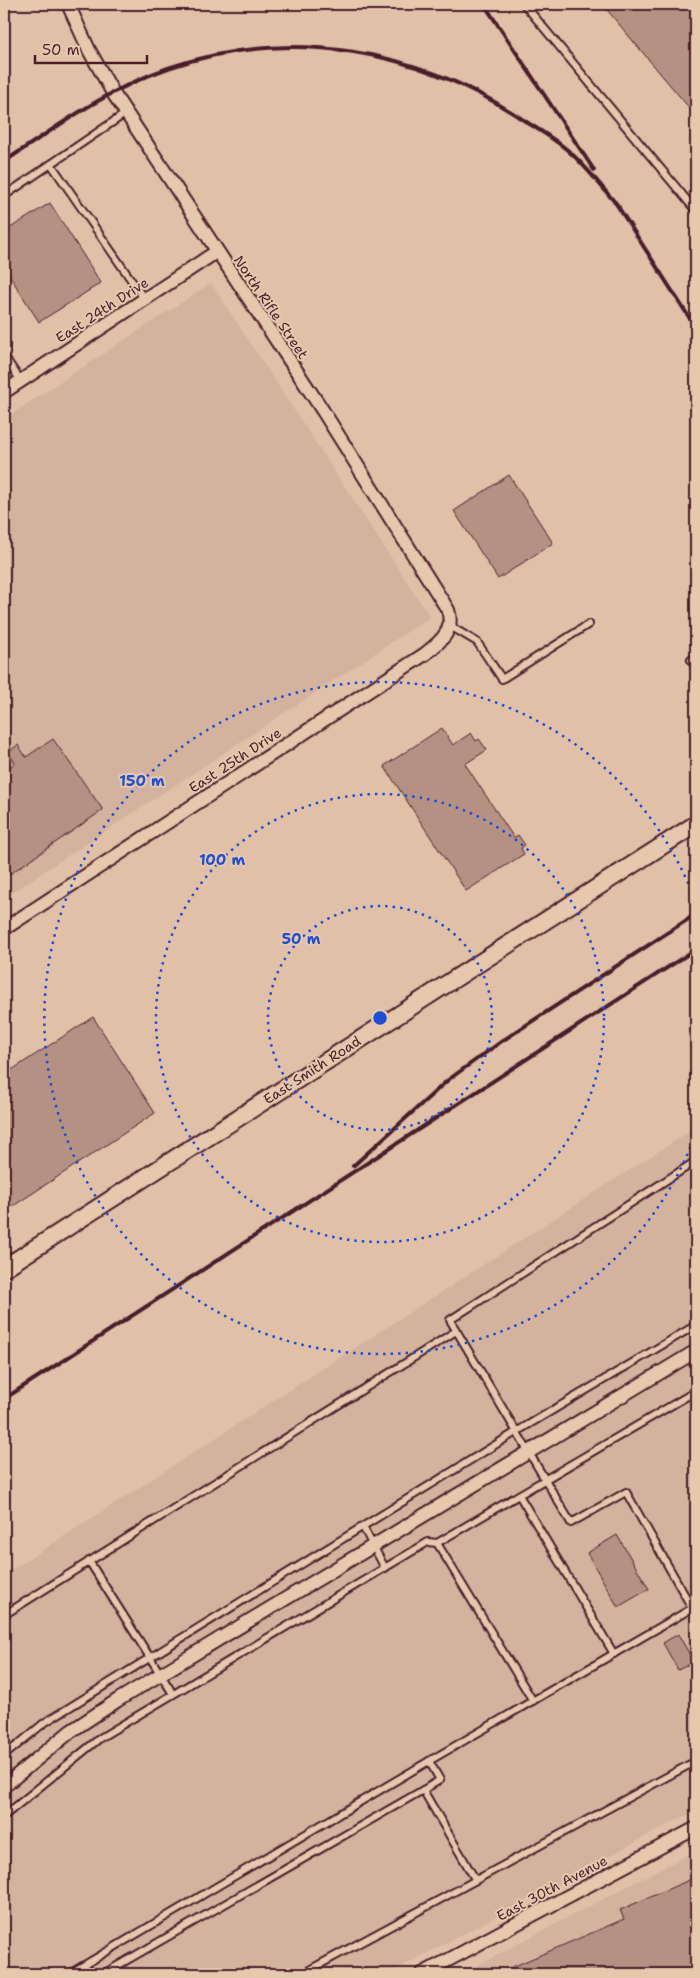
<svg xmlns="http://www.w3.org/2000/svg" width="700" height="1978" font-family="'Shantell Sans',sans-serif">
<style>
.built{fill:#d3b39d}
.building{fill:#b49183;stroke:#4a1f2b}
.lines{fill:none;stroke-linecap:round;stroke-linejoin:round}
.service-casing{stroke:#4a1f2b;stroke-width:10}
.minor-casing{stroke:#4a1f2b;stroke-width:16}
.tertiary-casing{stroke:#4a1f2b;stroke-width:20}
.service{stroke:#e6c8ad;stroke-width:6}
.minor{stroke:#e6c8ad;stroke-width:12}
.tertiary{stroke:#e6c8ad;stroke-width:16}
.rail{stroke:#4a1f2b;stroke-width:4}
.ring{fill:none;stroke:#1d4ed8;stroke-width:2.5;stroke-dasharray:2.5 5}
.labels{text-anchor:middle;stroke-width:4;stroke-linejoin:round;paint-order:stroke}
.street-label{font-size:14px;fill:#4a1f2b;stroke:#e6c8ad}
.centre{fill:#1d4ed8;stroke:#e6c8ad;stroke-width:2.5}
.ring-label{font-size:15px;text-anchor:middle;font-weight:bold;fill:#1d4ed8;stroke:#e6c8ad;stroke-width:4;stroke-linejoin:round;paint-order:stroke}
</style>
<rect width="100%" height="100%" fill="#e0c1a8"/>
<filter id="ink" filterUnits="userSpaceOnUse"><feTurbulence type="fractalNoise" baseFrequency=".02" numOctaves="2"/><feDisplacementMap in="SourceGraphic" scale="10" xChannelSelector="R" yChannelSelector="G"/><feConvolveMatrix kernelMatrix="1 2 1 2 8 2 1 2 1" color-interpolation-filters="sRGB"/></filter>
<g filter="url(#ink)">
<g class="built">
<path d="M211,283L430,617L4,898V419Z"/>
<path d="M696,1127V1810L388,1974H4V1575Z"/>
<path d="M696,1850V1974H461Z"/>
</g>
<g class="building">
<path d="M602,4H696V116Z"/>
<path d="M50,203L101,283L39,322L4,267V232Z"/>
<path d="M509,475L553,543L498,579L454,511Z"/>
<path d="M442,728L453,745L471,733L476,741L479,739L487,750L465,764L514,838L518,835L525,845L521,848L524,854L466,891L384,766Z"/>
<path d="M53,739L103,810L4,878V771L15,763L8,752L18,745L26,757Z"/>
<path d="M93,1017L155,1113L4,1212V1075Z"/>
<path d="M617,1535L649,1589L618,1607L587,1553Z"/>
<path d="M678,1634L694,1662L678,1670L663,1643Z"/>
<path d="M696,1877V1974H496L624,1919L620,1910Z"/>
</g>
<g class="lines">
<defs>
<g id="service">
<path d="M524,4L696,211"/>
<path d="M51,164L145,300"/>
<path d="M4,196L126,113"/>
<path d="M4,356L21,381"/>
<path d="M450,626L477,642L502,679L589,624"/>
<path d="M696,656L691,660L696,668"/>
<path d="M519,1495L614,1654"/>
<path d="M363,1527L385,1568"/>
<path d="M89,1561L173,1694"/>
<path d="M692,1608L626,1492L571,1523L450,1320L696,1161"/>
<path d="M4,1615L456,1331"/>
<path d="M533,1701L437,1543L696,1391"/>
<path d="M4,1756L44,1723L516,1432L696,1325"/>
<path d="M423,1790L440,1780L429,1761L696,1606"/>
<path d="M4,1816L100,1738L428,1542L437,1543"/>
<path d="M69,1974L429,1761"/>
<path d="M103,1974L423,1790L475,1879"/>
<path d="M302,1974L696,1761"/>
</g>
<g id="minor">
<path d="M4,392L216,252"/>
<path d="M4,929L425,654C440,642 455,631 448,610L323,411L113,93L89,50L68,4"/>
<path d="M4,1786L71,1731L118,1700L696,1351"/>
<path d="M422,1974L696,1828"/>
</g>
<path id="tertiary" d="M4,1268L696,824"/>
</defs>
<use href="#service" class="service-casing"/>
<use href="#minor" class="minor-casing"/>
<use href="#tertiary" class="tertiary-casing"/>
<use href="#service" class="service"/>
<use href="#minor" class="minor"/>
<use href="#tertiary" class="tertiary"/>
<g class="rail">
<path d="M484,4L594,170"/>
<path d="M4,162C56,127 108,89 168,68C290,26 419,49 525,121C542,132 559,141 574,156C590,171 604,190 619,207"/>
<path d="M615,202L696,328"/>
<path d="M353,1166L448,1080L502,1041L696,914"/>
<path d="M4,1399L696,949"/>
</g>
</g>
</g>
<g class="ring">
<circle cx="380" cy="1018" r="112"/>
<circle cx="380" cy="1018" r="224"/>
<path d="M696 1133A336 336 0 1 1 696 903"/>
</g>
<g class="labels">
<g class="street-label">
<text transform="translate(271 307) rotate(56)" y="5">North Rifle Street</text>
<text transform="translate(102 310) rotate(-33)" y="5">East 24th Drive</text>
<text transform="translate(235 760) rotate(-33)" y="5">East 25th Drive</text>
<text transform="translate(312 1070) rotate(-33)" y="5">East Smith Road</text>
<text transform="translate(552 1888) rotate(-28)" y="5">East 30th Avenue</text>
</g>
</g>
<circle cx="380" cy="1018" r="8" class="centre"/>
<g class="ring-label">
<text x="142" y="786">150 m</text>
<text x="222" y="865">100 m</text>
<text x="301" y="944">50 m</text>
</g>
<rect width="700" height="1978" fill="none" stroke="#e6c8ad" stroke-width="20"/>
<rect x="10" y="10" width="680" height="1958" fill="none" stroke="#4a1f2b" stroke-width="2" filter="url(#ink)"/>
<path d="M35 55v8h112v-8" fill="none" stroke="#4a1f2b" stroke-width="2.5"/>
<text x="42" y="55" font-size="15" fill="#4a1f2b" stroke="#e6c8ad" stroke-width="4" paint-order="stroke">50 m</text>
</svg>
